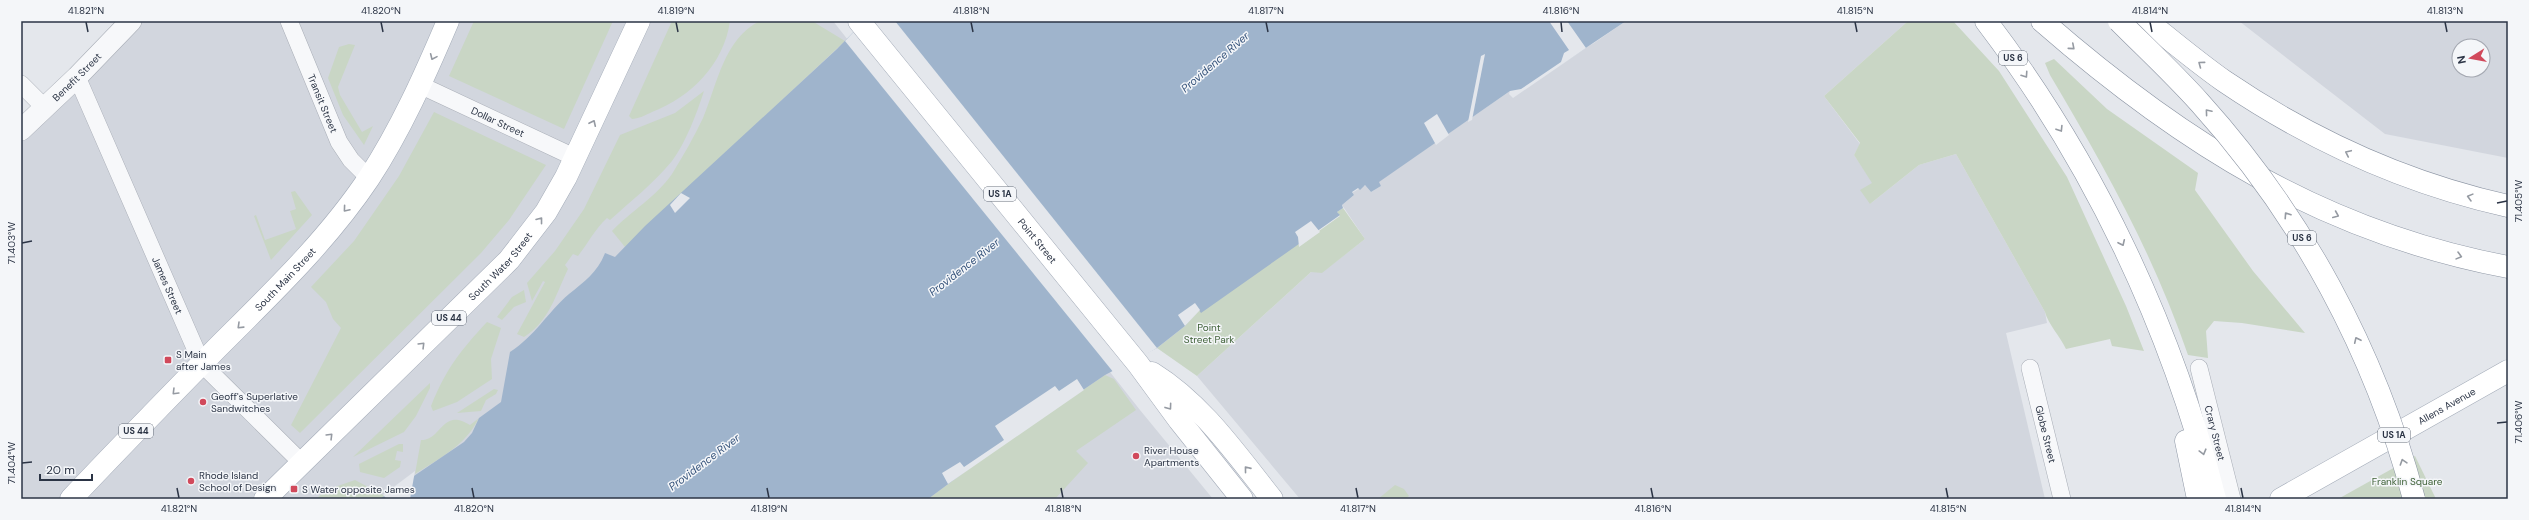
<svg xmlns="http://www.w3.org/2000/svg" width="2529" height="520" font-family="'DM Sans',sans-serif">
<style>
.built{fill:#d2d6de;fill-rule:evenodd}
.green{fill:#c9d6c5}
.water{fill:#9fb4cc}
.pier{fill:#e4e7ec}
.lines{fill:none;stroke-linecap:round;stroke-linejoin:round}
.minor-casing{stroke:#a9aeb7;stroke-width:18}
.tertiary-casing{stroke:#a9aeb7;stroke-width:22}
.primary-casing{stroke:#a3abb8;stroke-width:23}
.motorway-casing{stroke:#8b94a3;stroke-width:23}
.minor{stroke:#f7f8fa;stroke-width:17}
.tertiary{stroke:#f7f8fa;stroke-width:21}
.primary{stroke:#fff;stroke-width:22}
.motorway{stroke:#fff;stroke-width:22}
.motorway-bridge-casing{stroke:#8b94a3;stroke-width:23;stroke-linecap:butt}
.motorway-bridge{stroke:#fff;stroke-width:22}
.oneway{stroke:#959aa2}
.ticks{fill:none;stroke:#2b3445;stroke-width:1.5}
.poi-dot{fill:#d1495b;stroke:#f4f6f9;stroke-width:1.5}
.labels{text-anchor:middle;stroke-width:3;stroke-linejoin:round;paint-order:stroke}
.shield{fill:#f4f6f9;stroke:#676e7b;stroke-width:1}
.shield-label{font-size:9px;font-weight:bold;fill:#2b3445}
.street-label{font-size:10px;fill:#2b3445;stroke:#f4f6f9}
.park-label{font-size:10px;fill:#3f6138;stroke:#f4f6f9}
.poi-label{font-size:10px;fill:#2b3445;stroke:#f4f6f9;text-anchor:start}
.water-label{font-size:11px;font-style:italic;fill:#34527a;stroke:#f4f6f9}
.neatline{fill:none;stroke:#2b3445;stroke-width:1.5}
.ticks-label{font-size:10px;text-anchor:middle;fill:#2b3445}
</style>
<rect width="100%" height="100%" fill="#e4e7ec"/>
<g class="built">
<path d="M136,21H833L1140,410L1213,499H21V135Z"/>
<path d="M1626,21H1908L1824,96L1860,144L1854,155L1873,183L1870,204L1919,165L1956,154L2045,312L2047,323L2006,333L2045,499H1300L1197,376L1311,272L1329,267L1365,239L1342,205L1354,195L1352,193L1365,185L1371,192L1381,186L1378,182L1510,91L1594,43Z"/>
<path d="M2239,21H2508V158L2385,134ZM2459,46H2483V70H2459Z"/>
</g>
<g class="green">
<path d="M474,21H613L564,129L449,76Z"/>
<path d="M672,21H730C724,64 691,97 652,112C646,115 638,119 632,119L629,116Z"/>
<path d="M760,21H812L845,41L625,247L612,231C630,212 657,196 672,174C683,156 694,137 703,118C717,85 724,38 760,21Z"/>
<path d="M1908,21H1953L1999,71L2067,177L2126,306L2144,351L2112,346L2110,339L2066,349C2060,336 2048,324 2045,312L1956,154L1919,165L1870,204L1860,190L1872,183L1854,155L1860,143L1824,96Z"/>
<path d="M349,44L355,45L338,87L340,95L362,132L373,126L364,145L343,115L328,78L339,47Z"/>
<path d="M2054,59L2107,109L2198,173L2195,190L2253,271L2305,333L2242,323L2214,321L2206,331L2208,358L2188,355C2153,253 2104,166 2050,75L2045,63Z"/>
<path d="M704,91C697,113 686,142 672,161C654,183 631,201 610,220L607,218C595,229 588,243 578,256L573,254L565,265L568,269C556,294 549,322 524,337L517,334L545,282L543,281L532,301L527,283L555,251L584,209L620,135L675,113Z"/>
<path d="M434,112L546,165L509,220L481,253L300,433L291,425L341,328L333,319L326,302L311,287L354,241L399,176Z"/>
<path d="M295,191L312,215L271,260L254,216L256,215L265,240L296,229L290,211L296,209L291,192Z"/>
<path d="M1343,208L1365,239L1322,273L1311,272L1197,376L1157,348L1185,326L1178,315L1319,231L1340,216L1337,212Z"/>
<path d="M524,290L526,302L514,307L502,320L497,317L512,297Z"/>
<path d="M487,322L501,328L491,359L492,379L457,402L433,411L431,406C446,369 460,351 487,322Z"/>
<path d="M1105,375L1114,379L1136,410L1076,451L1088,463L1055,499H928L986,456Z"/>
<path d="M430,383V388L416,416L404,432L353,457Z"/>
<path d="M494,389L498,390L496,394L486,400L481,411L457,413Z"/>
<path d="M479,418C465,446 440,458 415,474L421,440C442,440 442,407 470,425Z"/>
<path d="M399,444H403V452L397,451L395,460L401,461L400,467L384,478L360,472L359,464Z"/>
<path d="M2415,456L2436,499H2338Z"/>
<path d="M355,480L385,496L379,499H316L326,490Z"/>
<path d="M1395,485L1404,489L1409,496L1405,499H1378Z"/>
</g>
<path class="water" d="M864,21H1626L1514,96L1510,91L1379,182L1381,186L1371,192L1365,185L1360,190L1358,188L1352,192L1354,195L1342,205L1343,208L1337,212L1340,215L1201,313L1199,310L1185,326L1157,348L1105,375L986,456L928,499H380L464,442L472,433L479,418L501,402L510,352C535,336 547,313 569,294C584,282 598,272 605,253L615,257L645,226L837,49Z"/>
<g class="pier">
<path d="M864,21H895L1157,348L1114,373L845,41Z"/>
<path d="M1549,21H1567L1586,48L1513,98L1509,94L1510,91L1521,89L1561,62L1564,53L1569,50Z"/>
<path d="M1485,54L1472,120L1468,122L1481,56Z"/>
<path d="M1437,114L1449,135L1436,145L1424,123Z"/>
<path d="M681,193L690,198L675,213L670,205Z"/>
<path d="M1311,221L1320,232L1299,247L1298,237L1295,232Z"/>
<path d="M1195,303L1200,310L1185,326L1178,315Z"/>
<path d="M1077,379L1084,390L948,484L942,473L960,462L964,467L1004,440L995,426L1055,386L1059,391Z"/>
<path d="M415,471L410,499H387L383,495Z"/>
</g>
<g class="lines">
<defs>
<g id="minor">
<path id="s1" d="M289,21L339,142L351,160L369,178"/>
<path id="s2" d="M77,77L202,364L302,463"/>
<path d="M21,84L44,107"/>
<path id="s3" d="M420,85L576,158"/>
<path id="s4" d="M2030,368L2062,499"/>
<path id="s5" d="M2199,368L2232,499"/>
</g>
<g id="tertiary">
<path id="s6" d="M21,130L77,77L131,21"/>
</g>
<g id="primary">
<path id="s7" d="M859,21L1138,364L1179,420L1242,499"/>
<path d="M1152,373C1202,404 1236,454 1272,499"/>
<path id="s8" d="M71,499C119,448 168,398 217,348C270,295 327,241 369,178C401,129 425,75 448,21"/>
<path id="s9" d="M265,499L509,260L546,212L566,177L639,21"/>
<path id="s10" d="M2281,499L2508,371"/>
</g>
<g id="motorway">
<path d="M1986,21C2094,163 2171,326 2215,499"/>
<path d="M2042,21C2182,143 2323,232 2508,267"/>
<path d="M2147,21C2172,41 2197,62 2224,81C2311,140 2405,183 2508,206"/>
<path d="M2186,441L2198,499"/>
</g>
</defs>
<use href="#minor" class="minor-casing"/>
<use href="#tertiary" class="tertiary-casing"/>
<use href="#primary" class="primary-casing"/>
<use href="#motorway" class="motorway-casing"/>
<use href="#minor" class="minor"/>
<use href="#tertiary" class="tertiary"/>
<use href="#primary" class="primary"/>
<use href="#motorway" class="motorway"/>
<defs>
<path id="motorway-bridge" d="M2119,21C2146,48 2174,74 2200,103C2302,216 2375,352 2414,499"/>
</defs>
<use href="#motorway-bridge" class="motorway-bridge-casing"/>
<use href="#motorway-bridge" class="motorway-bridge"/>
</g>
<defs><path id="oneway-chevron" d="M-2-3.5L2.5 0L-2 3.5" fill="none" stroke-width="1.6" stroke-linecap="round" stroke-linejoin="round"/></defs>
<g class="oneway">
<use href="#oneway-chevron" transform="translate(2072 47) rotate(41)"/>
<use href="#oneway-chevron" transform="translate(433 57) rotate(114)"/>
<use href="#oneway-chevron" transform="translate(2201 64) rotate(-143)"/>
<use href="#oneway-chevron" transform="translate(2025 75) rotate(56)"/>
<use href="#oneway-chevron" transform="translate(2208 112) rotate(-130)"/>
<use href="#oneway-chevron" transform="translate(593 123) rotate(-65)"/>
<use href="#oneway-chevron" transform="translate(2060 129) rotate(58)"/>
<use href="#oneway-chevron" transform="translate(2348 153) rotate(-155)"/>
<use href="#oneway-chevron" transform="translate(2470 197) rotate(-165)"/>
<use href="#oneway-chevron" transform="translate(346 209) rotate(130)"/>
<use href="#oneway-chevron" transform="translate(2287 215) rotate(-124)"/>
<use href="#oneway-chevron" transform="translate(2336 215) rotate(23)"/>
<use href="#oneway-chevron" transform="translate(540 220) rotate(-52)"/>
<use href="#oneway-chevron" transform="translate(2122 243) rotate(65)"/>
<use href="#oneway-chevron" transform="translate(2459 256) rotate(15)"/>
<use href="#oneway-chevron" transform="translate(240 326) rotate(136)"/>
<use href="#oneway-chevron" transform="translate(2357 340) rotate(-115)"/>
<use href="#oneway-chevron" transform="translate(422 345) rotate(-45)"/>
<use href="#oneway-chevron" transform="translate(175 392) rotate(135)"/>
<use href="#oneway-chevron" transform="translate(1169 407) rotate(54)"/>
<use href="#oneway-chevron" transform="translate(330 436) rotate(-45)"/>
<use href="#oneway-chevron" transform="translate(2203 452) rotate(75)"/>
<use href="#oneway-chevron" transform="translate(2403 462) rotate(-108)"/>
<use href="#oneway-chevron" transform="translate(1247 469) rotate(-129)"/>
</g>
<path class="ticks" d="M86,22L88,32M381,22L383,32M676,22L678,32M971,22L973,32M1266,22L1268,32M1561,22L1562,32M1855,22L1857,32M2150,22L2152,32M2445,22L2447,32M2497,203L2507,201M22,243L32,241M2497,423L2507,422M22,463L32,462M177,488L179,498M472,488L474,498M767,488L769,498M1061,488L1063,498M1356,488L1358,498M1651,488L1653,498M1946,488L1948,498M2241,488L2243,498"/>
<g class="poi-dot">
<rect x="164" y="356" width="8" height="8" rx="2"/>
<circle cx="203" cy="402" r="4"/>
<circle cx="1136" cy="456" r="4"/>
<circle cx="191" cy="481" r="4"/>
<rect x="290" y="485" width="8" height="8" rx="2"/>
</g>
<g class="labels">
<g class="shield">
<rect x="1999" y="51" width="28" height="14" rx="3"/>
<rect x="984" y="187" width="32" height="14" rx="3"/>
<rect x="2288" y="231" width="28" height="14" rx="3"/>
<rect x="432" y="311" width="34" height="14" rx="3"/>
<rect x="119" y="424" width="34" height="14" rx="3"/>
<rect x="2378" y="428" width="32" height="14" rx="3"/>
</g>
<g class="shield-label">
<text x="2013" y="61">US 6</text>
<text x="1000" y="197">US 1A</text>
<text x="2302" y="241">US 6</text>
<text x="449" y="321">US 44</text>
<text x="136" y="434">US 44</text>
<text x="2394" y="438">US 1A</text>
</g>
<g class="street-label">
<text dy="4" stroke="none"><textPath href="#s6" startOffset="77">Benefit Street</textPath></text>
<text dy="4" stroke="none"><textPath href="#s1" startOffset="89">Transit Street</textPath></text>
<text dy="4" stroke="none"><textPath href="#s3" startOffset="86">Dollar Street</textPath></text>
<text dy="4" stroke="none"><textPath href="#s7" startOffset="283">Point Street</textPath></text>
<text dy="4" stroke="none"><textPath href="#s9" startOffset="331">South Water Street</textPath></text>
<text dy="4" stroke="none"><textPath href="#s8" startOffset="307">South Main Street</textPath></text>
<text dy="4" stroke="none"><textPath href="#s2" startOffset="227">James Street</textPath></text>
<text dy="4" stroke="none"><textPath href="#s10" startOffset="190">Allens Avenue</textPath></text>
<text dy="4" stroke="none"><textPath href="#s5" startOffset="67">Crary Street</textPath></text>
<text dy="4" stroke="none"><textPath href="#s4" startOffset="68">Globe Street</textPath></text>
</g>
<g class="park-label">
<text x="1209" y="331">Point<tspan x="1209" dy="12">Street Park</tspan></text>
<text x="2407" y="485">Franklin Square</text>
</g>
<g class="poi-label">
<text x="176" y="358">S Main<tspan x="176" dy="12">after James</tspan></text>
<text x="211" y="400">Geoff's Superlative<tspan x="211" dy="12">Sandwitches</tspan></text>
<text x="1144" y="454">River House<tspan x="1144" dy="12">Apartments</tspan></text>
<text x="199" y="479">Rhode Island<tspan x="199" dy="12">School of Design</tspan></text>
<text x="302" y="493">S Water opposite James</text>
</g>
<g class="water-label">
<text transform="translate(1215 62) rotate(-41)" y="4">Providence River</text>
<text transform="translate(964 267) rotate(-38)" y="4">Providence River</text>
<text transform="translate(704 462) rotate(-37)" y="4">Providence River</text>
</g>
</g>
<rect width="2529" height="520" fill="none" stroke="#f4f6f9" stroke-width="44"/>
<g transform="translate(2471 58) rotate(259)"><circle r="19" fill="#f4f6f9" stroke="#a4a8b1"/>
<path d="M0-3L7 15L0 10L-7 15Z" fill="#d1495b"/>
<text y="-6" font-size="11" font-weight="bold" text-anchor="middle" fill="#2b3445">N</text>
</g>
<path d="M40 474v6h52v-6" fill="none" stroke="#2b3445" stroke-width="2"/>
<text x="46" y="474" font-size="12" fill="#2b3445" stroke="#f4f6f9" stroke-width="3" paint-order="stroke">20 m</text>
<rect x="22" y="22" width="2485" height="476" class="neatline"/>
<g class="ticks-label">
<text x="86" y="14">41.821°N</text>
<text x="381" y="14">41.820°N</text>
<text x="676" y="14">41.819°N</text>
<text x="971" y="14">41.818°N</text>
<text x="1266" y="14">41.817°N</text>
<text x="1561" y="14">41.816°N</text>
<text x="1855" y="14">41.815°N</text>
<text x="2150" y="14">41.814°N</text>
<text x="2445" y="14">41.813°N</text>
<text transform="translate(2518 201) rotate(-90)" y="4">71.405°W</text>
<text transform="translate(11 243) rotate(-90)" y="4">71.403°W</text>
<text transform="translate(2518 422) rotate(-90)" y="4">71.406°W</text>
<text transform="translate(11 463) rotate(-90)" y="4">71.404°W</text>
<text x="179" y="512">41.821°N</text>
<text x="474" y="512">41.820°N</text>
<text x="769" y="512">41.819°N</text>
<text x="1063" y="512">41.818°N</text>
<text x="1358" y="512">41.817°N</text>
<text x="1653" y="512">41.816°N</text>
<text x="1948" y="512">41.815°N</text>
<text x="2243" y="512">41.814°N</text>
</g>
</svg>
